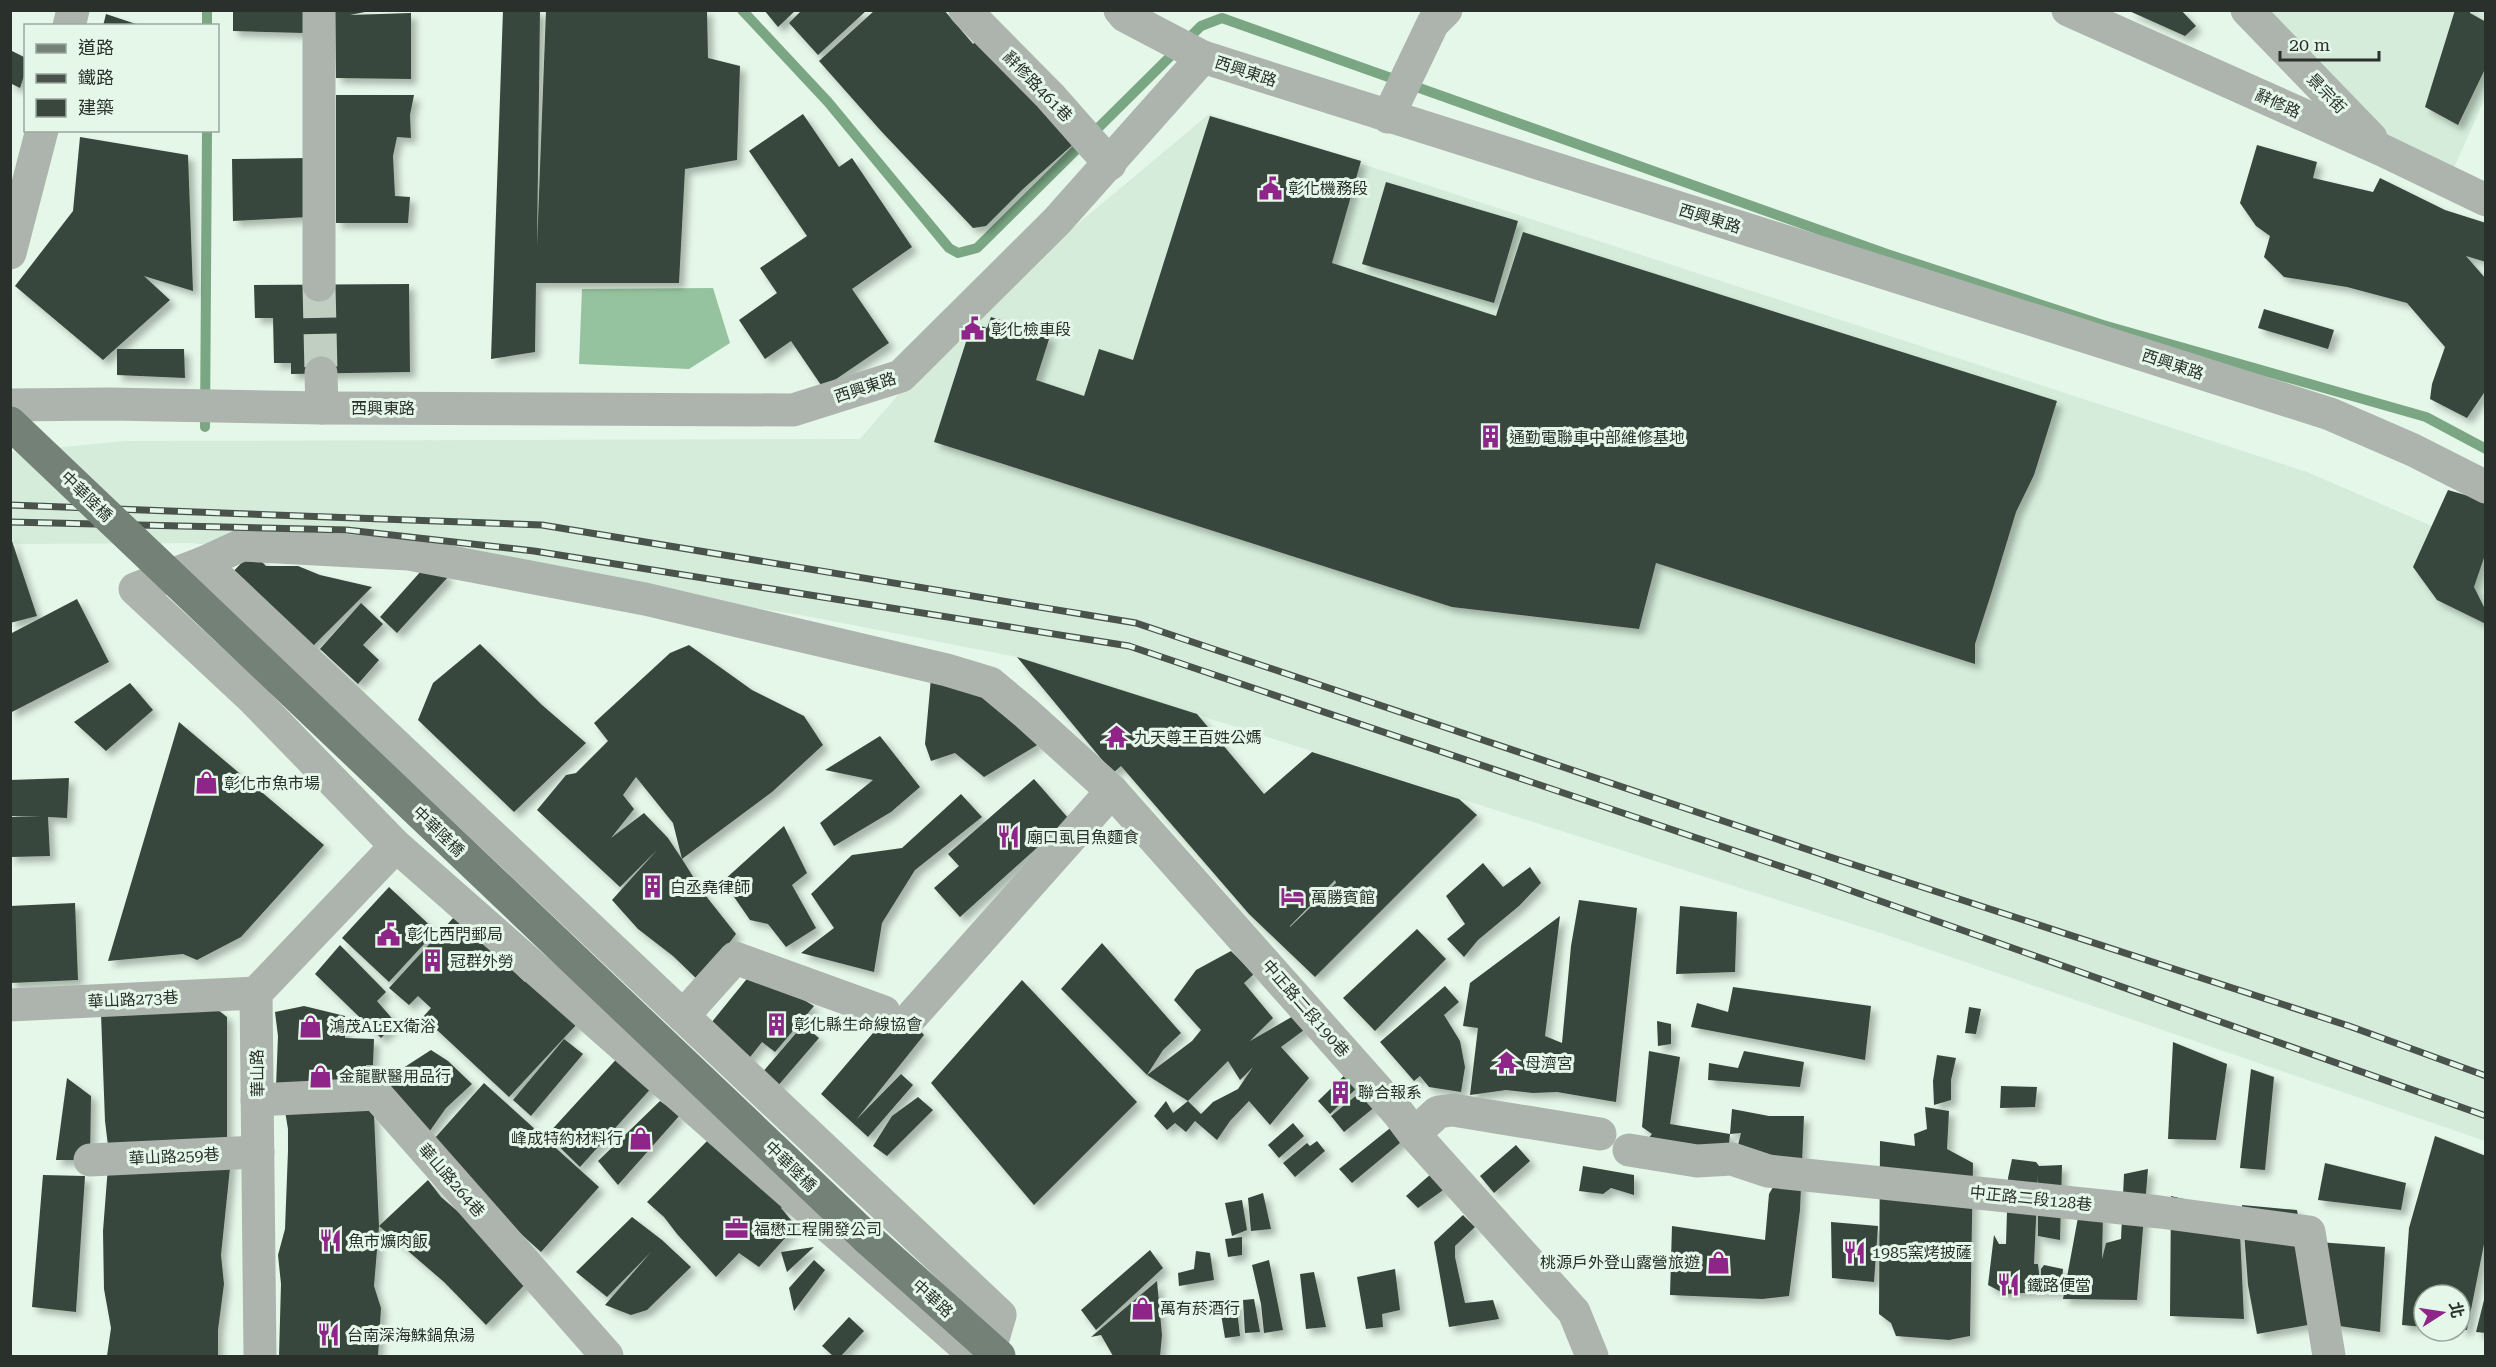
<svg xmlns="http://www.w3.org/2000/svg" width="2496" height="1367" font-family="'Roboto Serif','Noto Sans TC',serif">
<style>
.built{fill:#d4ecd9}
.forest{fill:#96c39f}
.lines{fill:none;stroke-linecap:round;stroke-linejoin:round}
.stream{stroke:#7aa683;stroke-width:10}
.building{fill:#39473c;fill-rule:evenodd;filter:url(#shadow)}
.minor-tunnel{stroke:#c0cfc2;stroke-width:33;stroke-dasharray:33 16;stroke-linecap:butt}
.minor{stroke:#adb4ae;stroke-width:33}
.major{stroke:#738176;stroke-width:33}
.rail-casing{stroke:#4a524c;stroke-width:7}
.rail{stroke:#e5f7e8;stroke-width:4.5;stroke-dasharray:14;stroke-linecap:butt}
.major-bridge{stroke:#738176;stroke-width:33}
.labels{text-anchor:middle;stroke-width:6;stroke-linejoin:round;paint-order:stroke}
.street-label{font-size:16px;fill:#2a302b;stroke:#e5f7e8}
.poi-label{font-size:16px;fill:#2a302b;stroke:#e5f7e8;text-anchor:start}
</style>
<defs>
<filter id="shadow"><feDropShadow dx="5.5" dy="5.5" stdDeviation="3" flood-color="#0004"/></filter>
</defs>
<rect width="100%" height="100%" fill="#e5f7e8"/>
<g class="built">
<path d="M2251,11H2485V98L2449,179L2374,132Z"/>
<path d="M1209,114L2307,472L2485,549V1141L1887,935L1017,657L801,615L609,585L191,543L11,544V452L126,441L860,439L963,320Z"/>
</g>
<path class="forest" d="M713,288L730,343L689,369L579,364L582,289Z"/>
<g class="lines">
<g class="stream">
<path d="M742,10L828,102L949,248L958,253L977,248L1201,26L1222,18L1887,254L2103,325L2426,417L2486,449"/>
<path d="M207,26V10"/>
<path d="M205,427L207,130"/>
</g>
</g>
<g class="building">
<path d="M233,10H307L304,33L233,31Z"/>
<path d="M335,10H375L350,15L411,13V79L336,78Z"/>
<path d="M503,10H540L537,247L546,10H707L708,58L740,66L737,160L685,169L679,283H536L535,352L491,359Z"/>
<path d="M764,10H796L778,27Z"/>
<path d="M802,10H867L818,55L789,23Z"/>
<path d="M875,10H944L973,44L985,34L1078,140L1023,189L986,226L973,228L881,131L819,61Z"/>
<path d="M2127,10H2181L2196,26L2185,36Z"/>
<path d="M2455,10H2470V13L2486,22V67L2458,125L2425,107Z"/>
<path d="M106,14L139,25V26H103Z"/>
<path d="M10,50L26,58V70L20,88L10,83Z"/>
<path d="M336,95H414L410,115L411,138L397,137L393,156L395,196L410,197L408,223H336Z"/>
<path d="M803,114L839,167L852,158L912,247L852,289L889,343L823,388L791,341L765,359L739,320L777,293L760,268L807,236L749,151Z"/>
<path d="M1210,116L1361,161L1332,263L1496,316L1523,232L2057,401L2034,475L2016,512L1992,591L1975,644V664L1656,563L1639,629L1452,607L934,442L972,323L987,328L991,317L1050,336L1036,380L1084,396L1099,349L1133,360Z"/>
<path d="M80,137L188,155L193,291L144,276L170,300L103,360L15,286L73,211Z"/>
<path d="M2257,145L2317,162L2313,178L2373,192L2380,178L2445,210L2486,223V262L2466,256L2486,279V390L2467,418L2430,399L2432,384L2445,347L2407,303L2347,287L2284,277L2264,257L2270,236L2256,226L2240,203Z"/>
<path d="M310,158L308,217L233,221L232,159Z"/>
<path d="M1386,182L1518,221L1494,303L1362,264Z"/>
<path d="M409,284L410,372L291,374V363H274L273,318H255L254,285Z"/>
<path d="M2264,309L2334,330L2328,349L2258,328Z"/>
<path d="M117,349H184L185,378L117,375Z"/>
<path d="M2448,490L2486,501V552L2474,587L2486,611V624L2437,600L2413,567Z"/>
<path d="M10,535L37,616L10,623Z"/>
<path d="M252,552L266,566H298L320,575L372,587L305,654L227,578Z"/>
<path d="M430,561L448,577L397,633L380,617Z"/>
<path d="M77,599L109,662L10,713V634Z"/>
<path d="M361,603L383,624L363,645L379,660L358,684L320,649Z"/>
<path d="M480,644L542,705L586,743L514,812L418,720L433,683Z"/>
<path d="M689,645L752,690L804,716L823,745L772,792L682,859L702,891L736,934L700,982L673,956L638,929L612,900L657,850L620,887L537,810L566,775L576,773L608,741L594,723L670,653ZM636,777L673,823L682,859L668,838L644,813L611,838L634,809L623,795Z"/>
<path d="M1017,657L1197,714L1264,794L1312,752L1459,799L1477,815L1315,977L1249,914L1121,766L1113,773ZM1335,880L1336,883L1290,927V926Z"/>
<path d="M971,672L1039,744L984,777L955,753L931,761L925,744L931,678Z"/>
<path d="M130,683L153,710L106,751L74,722Z"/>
<path d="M179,722L324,845L241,937L197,960L183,954L108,961Z"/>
<path d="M880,736L920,787L891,812L834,846L820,823L873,780L825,770Z"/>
<path d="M69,778L67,818L48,817L50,856L10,857V817H42L10,816V780Z"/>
<path d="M1034,779L1069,819L960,917L934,888L959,866L948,854Z"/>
<path d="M961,794L982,817L915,870L882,923L874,972L801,953L834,928L811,894L852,855L902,848Z"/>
<path d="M784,826L807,873L792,885L816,928L786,947L768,924L750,920L723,881Z"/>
<path d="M1483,863L1503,887L1530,867L1541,883L1519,906L1478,940L1464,957L1447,939L1465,924L1446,896Z"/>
<path d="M389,887L436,931L389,982L342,938Z"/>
<path d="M1579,900L1637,908L1616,1102L1557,1092L1533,1093L1506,1090L1470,1095L1478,1028L1463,1026L1470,983L1560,916L1545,1036L1562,1043L1571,946Z"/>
<path d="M75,903L78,980L10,983V906Z"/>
<path d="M1680,906L1737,912L1735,972L1676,974Z"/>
<path d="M455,916L525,982L533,973L577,1024L509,1097L423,1017L431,1008L418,996L409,1005L389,988Z"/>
<path d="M1417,929L1446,959L1375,1031L1343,998Z"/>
<path d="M1102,943L1181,1033L1163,1050L1147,1075L1061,989Z"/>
<path d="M340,945L386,992L377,1001L396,1023L381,1038L315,974Z"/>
<path d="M1231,951L1254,974L1244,983L1273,1018L1250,1041L1295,1015L1308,1027L1281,1047L1309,1078L1270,1125L1249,1101L1230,1121L1217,1140L1195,1121L1186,1132L1175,1123L1167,1130L1154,1116L1166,1101L1173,1113L1188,1101L1201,1114L1213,1102L1238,1089L1253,1067L1240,1080L1228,1061L1188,1101L1147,1075L1192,1041L1201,1030L1174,1000L1196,970Z"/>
<path d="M754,970L814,1006L775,1052L762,1042L747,1061L707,1028Z"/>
<path d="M1022,980L1137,1102L1034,1205L931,1083Z"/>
<path d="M1445,986L1459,1002L1444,1015L1460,1041L1465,1067L1461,1092L1429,1087L1420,1076L1414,1081L1380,1042Z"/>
<path d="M1733,987L1871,1006L1865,1060L1691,1027L1697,1003L1728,1012Z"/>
<path d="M200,996L227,1017V1147L109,1154L105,1121L101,1014Z"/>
<path d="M304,1006L345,1016V1038L374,1039L373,1065H366L365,1091L276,1087L278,1036L275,1012Z"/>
<path d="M896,1006L924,1035L856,1120L901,1074L913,1085L868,1137L821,1094Z"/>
<path d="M1969,1007L1981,1009L1976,1034L1965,1033Z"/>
<path d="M1657,1021L1671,1024V1044L1658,1046Z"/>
<path d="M803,1025L819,1038L776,1088L761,1074Z"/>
<path d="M564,1039L583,1054L531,1116L513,1100Z"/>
<path d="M2173,1042L2227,1064L2216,1140L2168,1139Z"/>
<path d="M431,1050L448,1061L472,1084L446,1108L427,1135L384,1099L400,1070Z"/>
<path d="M1649,1051L1680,1057L1670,1124L1730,1134L1728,1153L1647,1140L1652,1134L1642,1127Z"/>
<path d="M1744,1051L1804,1062L1800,1087L1708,1080L1709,1063L1738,1068Z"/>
<path d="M622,1053L655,1084L580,1167L547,1135Z"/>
<path d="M1937,1055L1956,1058L1951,1080V1100L1934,1105L1933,1081Z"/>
<path d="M2251,1069L2274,1077L2265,1170L2240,1168Z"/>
<path d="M1350,1070L1362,1083L1330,1114L1318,1101Z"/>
<path d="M67,1078L91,1096L90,1160H56Z"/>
<path d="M484,1083L599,1187L541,1252L426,1148Z"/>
<path d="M2001,1086L2037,1087L2035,1107L2000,1108Z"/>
<path d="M1363,1090L1376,1106L1344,1132L1331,1116Z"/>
<path d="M918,1097L933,1110L887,1156L873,1146L892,1116Z"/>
<path d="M660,1101L680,1115L618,1185L598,1161Z"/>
<path d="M360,1103L374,1115L379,1226L428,1180L441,1197L533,1276L486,1325L444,1282L379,1226L374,1286L381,1308L378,1356H279L281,1284L278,1255L285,1229L288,1151V1129L284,1105Z"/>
<path d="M1925,1107L1949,1111L1947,1149L1973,1163L1970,1336L1949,1340L1896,1336L1891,1323L1879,1314L1880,1141L1915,1146L1914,1134L1927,1129Z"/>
<path d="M1732,1109L1769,1116H1804L1800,1210L1789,1296L1762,1299L1670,1295L1672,1226L1765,1240L1769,1194L1776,1182L1734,1161L1741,1133L1730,1134Z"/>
<path d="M1293,1123L1304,1136L1279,1158L1268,1145Z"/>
<path d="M1394,1125L1406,1138L1352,1183L1339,1169Z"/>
<path d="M2435,1136L2486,1156V1234L2467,1330L2460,1329V1295H2424V1327L2402,1325L2409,1228Z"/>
<path d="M710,1138L789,1199L781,1208L796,1226L759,1267L739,1253L716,1277L677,1234L664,1217L647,1202Z"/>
<path d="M1317,1141L1325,1151L1295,1177L1283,1163L1307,1143L1310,1146Z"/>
<path d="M1516,1145L1530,1161L1494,1193L1480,1176Z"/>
<path d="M231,1158L221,1255L224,1284L218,1330V1356H107L111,1328L104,1289L103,1231L108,1166Z"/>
<path d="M2012,1159L2036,1162L2039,1166L2062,1165L2060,1240L2038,1236V1175L2034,1264H2038L2041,1292L2005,1294L1988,1285L1994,1235L1999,1244H2006L2008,1178Z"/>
<path d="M2325,1163L2406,1183L2401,1210L2318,1200Z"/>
<path d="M1583,1166L1634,1175V1195L1611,1188L1603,1194L1579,1191Z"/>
<path d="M2148,1169L2137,1300L2063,1299L2079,1212L2103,1214L2102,1259L2106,1243L2121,1239L2124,1174Z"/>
<path d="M1432,1173L1446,1188L1418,1208L1406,1196Z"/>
<path d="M43,1175L85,1176L76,1312L32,1307Z"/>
<path d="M1263,1193L1271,1229L1251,1231L1248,1198Z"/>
<path d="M2171,1196L2239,1212L2244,1319L2170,1316Z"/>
<path d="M1242,1200L1247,1230L1232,1236L1225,1203Z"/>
<path d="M2242,1205L2297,1210L2319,1323L2257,1334L2248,1285Z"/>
<path d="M1463,1215L1475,1227L1455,1246V1257L1465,1303L1493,1300L1499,1319L1449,1327L1434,1242Z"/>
<path d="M632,1217L662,1240L691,1267L647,1310L631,1315L605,1305L651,1252L607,1297L576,1272Z"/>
<path d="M1831,1222L1878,1226L1874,1282L1832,1278Z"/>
<path d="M1242,1237V1255L1228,1257L1225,1239Z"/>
<path d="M2318,1242L2385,1247L2380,1332L2333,1325Z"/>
<path d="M814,1247L787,1272L781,1252Z"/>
<path d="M1150,1250L1163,1268L1096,1330L1081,1310Z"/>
<path d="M1196,1251L1210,1253L1214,1280L1179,1286L1178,1273L1194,1269Z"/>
<path d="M814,1260L825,1270L794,1311L789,1288Z"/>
<path d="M1269,1260L1283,1330L1264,1333L1261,1304L1252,1265Z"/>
<path d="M2044,1265L2063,1269L2061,1292H2041V1269Z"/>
<path d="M1395,1269L1400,1310L1382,1314L1383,1327L1366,1329L1357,1277Z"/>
<path d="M1314,1272L1326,1327L1306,1329L1300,1274Z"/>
<path d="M1157,1281L1162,1335L1160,1356H1113L1101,1335L1091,1337Z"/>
<path d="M2485,1296H2486V1333L2476,1332Z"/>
<path d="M1254,1299L1260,1332L1245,1333L1243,1300Z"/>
<path d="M1236,1301L1240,1336L1225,1338L1219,1302Z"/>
<path d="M849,1317L864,1331L841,1356H833L822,1346Z"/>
</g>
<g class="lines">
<path class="minor-tunnel" d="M319,285L321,373"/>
<g class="minor">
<path d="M965,10L1050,96L1110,164"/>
<path d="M1120,10L1125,16L1203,57"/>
<path d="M2068,10L2382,150L2486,200"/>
<path d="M2247,10L2371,138"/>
<path d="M69,26L73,10"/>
<path d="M1388,117L1433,23L1446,10"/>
<path d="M10,253L42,130"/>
<path d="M319,285V10"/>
<path d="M321,373L322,408"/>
<path d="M10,405L109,404L322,408L793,410L901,376L1057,221L1203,57L2330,414L2413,450L2486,487"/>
<path d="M203,563L1000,1315L990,1349L969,1350L396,846L253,699L135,589Z"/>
<path d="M203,563L242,545L409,554L645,599L947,670L990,683L1026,713L1112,791L1399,1114L1414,1134L1574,1312L1592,1356"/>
<path d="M10,1005L256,993"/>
<path d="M913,1015L1112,791"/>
<path d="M683,1016L735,958L884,1012"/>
<path d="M257,1100L376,1094L607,1356"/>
<path d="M1414,1134L1438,1112L1453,1110L1600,1134"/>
<path d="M1629,1150L1697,1161L1732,1159L1768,1171L2160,1212L2309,1232L2329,1356"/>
<path d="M90,1160L258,1152"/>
<path d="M260,1356L256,993L396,846"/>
</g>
<path class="major" d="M868,1239L999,1356"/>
<defs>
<g id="rail">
<path d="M10,505L542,525L1136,623L1833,858L2349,1026L2486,1076"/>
<path d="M10,522L347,530L534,551L1129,646L1818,879L2486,1116"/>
</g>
</defs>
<use href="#rail" class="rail-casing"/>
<use href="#rail" class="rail"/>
<path class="major-bridge" d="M10,423L868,1239"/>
</g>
<defs>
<symbol id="civic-bare" viewBox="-9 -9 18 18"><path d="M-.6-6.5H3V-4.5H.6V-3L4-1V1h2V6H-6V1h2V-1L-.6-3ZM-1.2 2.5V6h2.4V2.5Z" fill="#8f2589" stroke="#e5f7e8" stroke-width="2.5" paint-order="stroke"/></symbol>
<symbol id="building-bare" viewBox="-9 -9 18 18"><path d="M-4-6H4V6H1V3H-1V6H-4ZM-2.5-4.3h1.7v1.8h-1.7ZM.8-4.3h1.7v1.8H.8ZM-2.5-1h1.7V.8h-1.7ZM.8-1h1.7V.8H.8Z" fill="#8f2589" stroke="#e5f7e8" stroke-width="2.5" paint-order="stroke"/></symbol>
<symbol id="temple-bare" viewBox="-9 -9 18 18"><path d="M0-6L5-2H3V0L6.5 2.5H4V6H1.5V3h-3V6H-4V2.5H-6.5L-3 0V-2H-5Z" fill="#8f2589" stroke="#e5f7e8" stroke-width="2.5" paint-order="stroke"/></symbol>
<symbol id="shop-bare" viewBox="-9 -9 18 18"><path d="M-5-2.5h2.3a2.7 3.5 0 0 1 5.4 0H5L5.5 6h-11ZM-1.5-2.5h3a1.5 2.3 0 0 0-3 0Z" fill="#8f2589" stroke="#e5f7e8" stroke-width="2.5" paint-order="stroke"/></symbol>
<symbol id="restaurant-bare" viewBox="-9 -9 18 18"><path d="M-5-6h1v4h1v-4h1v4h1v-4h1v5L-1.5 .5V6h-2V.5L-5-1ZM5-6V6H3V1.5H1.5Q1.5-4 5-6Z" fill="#8f2589" stroke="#e5f7e8" stroke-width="2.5" paint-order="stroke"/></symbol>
<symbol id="hotel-bare" viewBox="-9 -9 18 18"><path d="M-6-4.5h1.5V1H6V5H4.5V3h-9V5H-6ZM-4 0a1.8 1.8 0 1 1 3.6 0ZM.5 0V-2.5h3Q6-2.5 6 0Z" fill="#8f2589" stroke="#e5f7e8" stroke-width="2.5" paint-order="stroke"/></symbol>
<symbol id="office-bare" viewBox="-9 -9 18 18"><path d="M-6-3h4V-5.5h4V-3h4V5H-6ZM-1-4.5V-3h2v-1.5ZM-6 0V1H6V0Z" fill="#8f2589" stroke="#e5f7e8" stroke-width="2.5" paint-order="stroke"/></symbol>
</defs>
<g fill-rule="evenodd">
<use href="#civic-bare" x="1254" y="172" width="33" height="33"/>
<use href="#civic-bare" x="956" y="312" width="33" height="33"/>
<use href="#building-bare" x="1474" y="420" width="33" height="33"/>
<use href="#temple-bare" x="1100" y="720" width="33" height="33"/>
<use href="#shop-bare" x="190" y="766" width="33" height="33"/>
<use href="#restaurant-bare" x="992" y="820" width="33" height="33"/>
<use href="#building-bare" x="636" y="870" width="33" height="33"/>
<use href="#hotel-bare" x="1276" y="880" width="33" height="33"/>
<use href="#civic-bare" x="372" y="918" width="33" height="33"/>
<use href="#building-bare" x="416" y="944" width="33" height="33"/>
<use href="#building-bare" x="760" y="1008" width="33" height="33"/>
<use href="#shop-bare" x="294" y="1010" width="33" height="33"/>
<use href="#temple-bare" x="1490" y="1046" width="33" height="33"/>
<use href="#shop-bare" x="304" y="1060" width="33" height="33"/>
<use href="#building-bare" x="1324" y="1076" width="33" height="33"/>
<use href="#shop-bare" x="624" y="1122" width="33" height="33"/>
<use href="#office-bare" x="720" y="1212" width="33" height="33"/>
<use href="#restaurant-bare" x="314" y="1224" width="33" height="33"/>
<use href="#restaurant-bare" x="1838" y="1236" width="33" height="33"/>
<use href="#shop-bare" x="1702" y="1246" width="33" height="33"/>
<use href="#restaurant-bare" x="1992" y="1268" width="33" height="33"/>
<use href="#shop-bare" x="1126" y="1292" width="33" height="33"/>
<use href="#restaurant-bare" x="312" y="1318" width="33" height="33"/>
</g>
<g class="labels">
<g class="street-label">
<text transform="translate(1246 71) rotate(18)" y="6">西興東路</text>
<text transform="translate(1038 86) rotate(46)" y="6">辭修路461巷</text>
<text transform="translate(2327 93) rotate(46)" y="6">景宗街</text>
<text transform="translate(2278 103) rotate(24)" y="6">辭修路</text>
<text transform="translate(1710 218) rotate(17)" y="6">西興東路</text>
<text transform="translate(2173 364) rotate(18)" y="6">西興東路</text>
<text transform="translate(865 387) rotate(-18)" y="6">西興東路</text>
<text x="383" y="414">西興東路</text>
<text transform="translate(87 496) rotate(44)" y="6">中華陸橋</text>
<text transform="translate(439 831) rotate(44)" y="6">中華陸橋</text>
<text transform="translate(133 999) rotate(-3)" y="6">華山路273巷</text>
<text transform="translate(1306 1008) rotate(49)" y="6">中正路二段190巷</text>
<text transform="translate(257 1073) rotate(-91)" y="6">華山路</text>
<text transform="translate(174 1156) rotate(-3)" y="6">華山路259巷</text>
<text transform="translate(791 1166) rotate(44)" y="6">中華陸橋</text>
<text transform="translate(452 1180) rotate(49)" y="6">華山路264巷</text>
<text transform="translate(2031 1198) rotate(6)" y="6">中正路二段128巷</text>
<text transform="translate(933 1298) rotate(42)" y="6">中華路</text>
</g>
<g class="poi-label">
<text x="1288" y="194">彰化機務段</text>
<text x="991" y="335">彰化檢車段</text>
<text x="1509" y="443">通勤電聯車中部維修基地</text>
<text x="1134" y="743">九天尊王百姓公媽</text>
<text x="224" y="789">彰化市魚市場</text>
<text x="1027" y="843">廟口虱目魚麵食</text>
<text x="670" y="893">白丞堯律師</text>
<text x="1311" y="903">萬勝賓館</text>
<text x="407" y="940">彰化西門郵局</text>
<text x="450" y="967">冠群外勞</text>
<text x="794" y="1030">彰化縣生命線協會</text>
<text x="329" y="1032">鴻茂ALEX衛浴</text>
<text x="1525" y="1069">母濟宮</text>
<text x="339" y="1082">金龍獸醫用品行</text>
<text x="1358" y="1098">聯合報系</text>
<text x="623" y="1144" text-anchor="end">峰成特約材料行</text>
<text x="754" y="1235">福懋工程開發公司</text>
<text x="348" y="1247">魚市爌肉飯</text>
<text x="1872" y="1258">1985窯烤披薩</text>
<text x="1700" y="1268" text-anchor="end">桃源戶外登山露營旅遊</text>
<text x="2027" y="1291">鐵路便當</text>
<text x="1160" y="1314">萬有菸酒行</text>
<text x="347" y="1341">台南深海鮢鍋魚湯</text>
</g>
</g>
<rect width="2496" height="1367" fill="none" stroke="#2a302b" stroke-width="24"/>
<rect x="24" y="24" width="195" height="108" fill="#e5f7e8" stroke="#9aa79c" stroke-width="1.5"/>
<rect x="36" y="44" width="30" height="9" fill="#738176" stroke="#9aa79c" stroke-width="1.5"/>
<text x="78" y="54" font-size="18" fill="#2a302b">道路</text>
<rect x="36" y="74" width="30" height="9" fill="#4a524c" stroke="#9aa79c" stroke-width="1.5"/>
<text x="78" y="84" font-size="18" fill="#2a302b">鐵路</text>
<rect x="36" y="99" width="30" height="18" fill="#39473c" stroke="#9aa79c" stroke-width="1.5"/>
<text x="78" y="114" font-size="18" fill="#2a302b">建築</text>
<g transform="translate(2442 1313) rotate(78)"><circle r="28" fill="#e5f7e8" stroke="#9aa79c" stroke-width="1.5"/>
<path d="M0-4.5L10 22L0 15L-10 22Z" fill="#8f2589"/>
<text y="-9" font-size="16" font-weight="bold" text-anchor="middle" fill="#2a302b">北</text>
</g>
<path d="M2280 51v9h99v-9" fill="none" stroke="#2a302b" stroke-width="3"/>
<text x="2289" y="51" font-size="18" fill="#2a302b" stroke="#e5f7e8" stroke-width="4.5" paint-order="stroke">20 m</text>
</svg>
